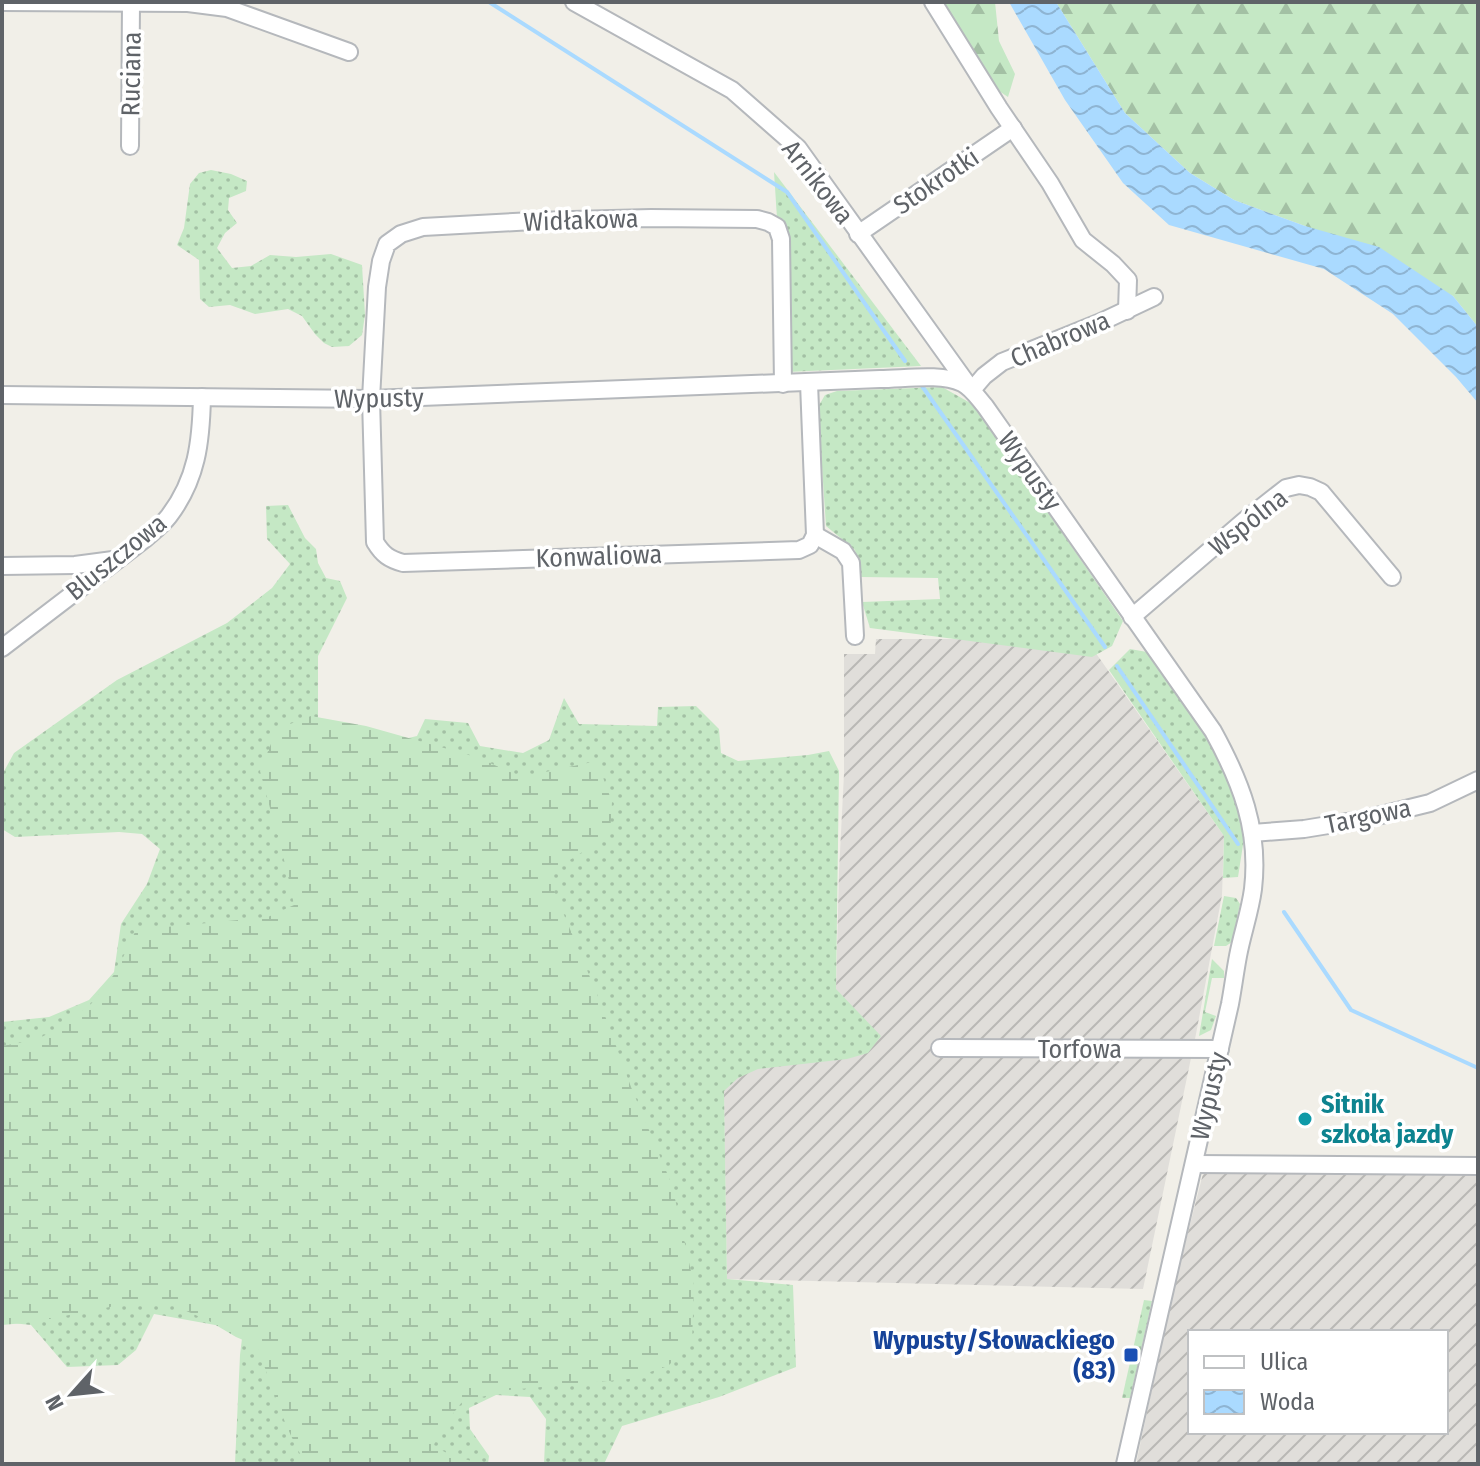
<svg xmlns="http://www.w3.org/2000/svg" width="1480" height="1466" font-family="'Fira Sans Condensed',sans-serif">
<style>
.industrial{fill:url(#industrial-furrows);fill-rule:evenodd}
.grass{fill:url(#grass-dots)}
.forest{fill:url(#forest-firs)}
.wetland{fill:url(#wetland-marsh)}
.water{fill:url(#water-waves)}
.lines{fill:none;stroke-linecap:round;stroke-linejoin:round}
.stream{stroke:#aadaff;stroke-width:4}
.street-casing{stroke:#b5b8bc;stroke-width:20}
.street{stroke:#fff;stroke-width:16}
.culture-dot{fill:#0f9aa8;stroke:#fff;stroke-width:3}
.transit-dot{fill:#1a4fb4;stroke:#fff;stroke-width:3}
.labels{text-anchor:middle;stroke-width:7;stroke-linejoin:round;paint-order:stroke}
.street-label{font-size:26px;fill:#5f6368;stroke:#fff}
.culture-label{font-size:26px;font-weight:bold;fill:#0d838f;stroke:#fff;text-anchor:start}
.transit-label{font-size:26px;font-weight:bold;fill:#164399;stroke:#fff;text-anchor:end}
</style>
<defs>
<pattern id="industrial-furrows" width="10" height="10" patternUnits="userSpaceOnUse" patternTransform="scale(2)"><rect width="10" height="10" fill="#e0deda"/><path d="M-1 1l2-2M0 10L10 0M9 11l2-2" fill="none" stroke="#b9b8b5"/></pattern>
<pattern id="grass-dots" width="8" height="8" patternUnits="userSpaceOnUse" patternTransform="scale(2)"><rect width="8" height="8" fill="#c5e8c5"/><path d="M2 2h.1M6 6h.1" fill="none" stroke="#a3c0a4" stroke-width="1.8" stroke-linecap="round"/></pattern>
<pattern id="forest-firs" width="22" height="20" patternUnits="userSpaceOnUse" patternTransform="scale(2)"><rect width="22" height="20" fill="#c5e8c5"/><path d="M5 1l3.5 6h-7zM16 11l3.5 6h-7z" fill="#a3c0a4"/></pattern>
<pattern id="wetland-marsh" width="20" height="14" patternUnits="userSpaceOnUse" patternTransform="scale(2)"><rect width="20" height="14" fill="#c5e8c5"/><path d="M1 5h8M5 5V1M11 12h8M15 12V8" fill="none" stroke="#a3c0a4"/></pattern>
<pattern id="water-waves" width="16" height="10" patternUnits="userSpaceOnUse" patternTransform="scale(2)"><rect width="16" height="10" fill="#aadaff"/><path d="M0 5q4-4 8 0t8 0" fill="none" stroke="#8eb4d2"/></pattern>
</defs>
<rect width="100%" height="100%" fill="#f1efe8"/>
<g class="industrial">
<path d="M876,639H1086L1224,836L1222,895L1196,1034L1143,1289L727,1279L723,1037L880,1036L836,990L839,872L844,774V654H875Z"/>
<path d="M1206,1162L1478,1166V1464H1136L1172,1295ZM1190,1332H1446V1432H1190Z"/>
</g>
<g class="grass">
<path d="M211,170L231,174L247,181L246,191L229,198L228,210L237,223L225,233L217,248L232,268L251,266L270,255L296,257L331,254L362,265L365,315L362,335L349,346L332,347L324,343L315,334L302,316L288,309L255,314L230,305L209,307L200,299L199,260L177,245L184,228L190,184L199,173Z"/>
<path d="M774,172L921,366L787,372Z"/>
<path d="M942,387L974,405L1123,621L1112,646L1092,657L870,628L862,602L940,599L938,578L860,577L855,550L826,526L818,407L825,395L837,391Z"/>
<path d="M288,505L305,538L316,549L318,563L326,578L340,581L347,598L318,656V719L352,751L417,736L425,719L468,723L480,746L523,753L549,740L564,698L579,724L657,726L658,707L696,706L719,729L721,753L738,761L808,755L829,751L839,771L836,989L881,1036L868,1053L847,1059L758,1069L738,1078L724,1091L727,1279L793,1285L796,1367L719,1397L622,1426L604,1464H544L546,1419L530,1397L496,1395L469,1408L470,1429L489,1456L488,1464H235L240,1355L243,1330L154,1314L136,1350L118,1365L67,1367L31,1325L2,1322V1022L49,1017L89,1000L114,972L121,924L147,884L160,849L142,834L119,832L15,837L2,829V775L14,753L117,680L227,623L272,588L290,564L267,539L266,506Z"/>
<path d="M1130,649L1147,652L1216,750L1229,776L1245,832L1238,877L1223,878L1224,836L1109,670Z"/>
<path d="M1224,896L1236,898L1240,904L1232,942L1226,946H1214Z"/>
<path d="M1212,959L1224,971V978H1212L1205,1012L1216,1016L1211,1030L1199,1036Z"/>
<path d="M1144,1300L1152,1301L1130,1398H1122Z"/>
</g>
<g class="forest">
<path d="M942,2H995L999,41L1015,74L1008,97L993,87Z"/>
<path d="M1056,2H1478V327L1453,296L1305,226L1234,200L1190,173L1125,113Z"/>
</g>
<path class="wetland" d="M311,716L366,726L476,757L522,777L597,761L612,802L610,835L547,874L597,994L631,1087L672,1185L694,1285L692,1342L668,1366L629,1379L509,1390L462,1402L445,1424L433,1446L451,1455L475,1462V1464H306C284,1428 272,1386 257,1346L236,1337L209,1321L175,1306L135,1302L34,1322L2,1325V1046L36,1040L62,1026L91,1004L116,972L136,930L268,917L294,905L287,871L260,771L277,729Z"/>
<path class="water" d="M1009,2H1056L1125,113L1190,173L1234,200L1305,226L1379,247L1453,296L1478,327V403L1456,377L1393,314L1324,269L1169,225L1123,183L1065,100Z"/>
<g class="lines">
<g class="stream">
<path d="M489,2L787,192L905,361"/>
<path d="M922,386L1105,647"/>
<path d="M1117,666L1238,844"/>
<path d="M1284,912L1351,1010L1478,1068"/>
</g>
<defs>
<g id="street">
<path d="M2,2L188,3L227,8L349,52"/>
<path d="M574,2L732,90L798,148L968,385"/>
<path d="M933,2L999,108L1050,183L1083,240L1113,264L1128,280L1127,311"/>
<path d="M130,146L131,2"/>
<path d="M858,234L1013,128"/>
<path d="M783,384L781,239L777,227L768,222L757,219L651,218L533,221L423,227L401,234L387,244L381,261L377,287L371,399L375,542C383,555 389,559 403,563L799,550L810,545L815,535L809,383"/>
<path d="M972,390L984,376L1002,362L1101,322L1154,297"/>
<path d="M2,395L371,399L880,379C904,379 941,373 962,383C972,388 978,398 985,406L1213,731C1241,782 1260,830 1253,889C1250,912 1242,934 1238,956C1235,972 1233,988 1230,1004L1125,1464"/>
<path d="M815,535L843,551L851,563L855,636"/>
<path d="M2,566L75,565L113,560"/>
<path d="M1132,617L1244,521L1286,488L1299,485L1310,487L1321,492L1392,577"/>
<path d="M2,648L146,538C154,531 163,524 169,516C197,479 201,442 202,397"/>
<path d="M1252,833L1304,829L1365,819L1430,803L1478,780"/>
<path d="M940,1048L1220,1049"/>
<path d="M1194,1164L1478,1166"/>
</g>
</defs>
<use href="#street" class="street-casing"/>
<use href="#street" class="street"/>
</g>
<circle class="culture-dot" cx="1305" cy="1119" r="8"/>
<rect class="transit-dot" x="1123" y="1347" width="16" height="16" rx="4"/>
<g class="labels">
<g class="street-label">
<text transform="translate(131 74) rotate(-89)" y="9">Ruciana</text>
<text transform="translate(936 181) rotate(-34)" y="9">Stokrotki</text>
<text transform="translate(818 182) rotate(52)" y="9">Arnikowa</text>
<text transform="translate(581 220) rotate(-2)" y="9">Widłakowa</text>
<text transform="translate(1060 339) rotate(-23)" y="9">Chabrowa</text>
<text transform="translate(379 398) rotate(-1)" y="9">Wypusty</text>
<text transform="translate(1030 471) rotate(55)" y="9">Wypusty</text>
<text transform="translate(1248 522) rotate(-38)" y="9">Wspólna</text>
<text transform="translate(599 556) rotate(-2)" y="9">Konwaliowa</text>
<text transform="translate(116 557) rotate(-39)" y="9">Bluszczowa</text>
<text transform="translate(1368 816) rotate(-12)" y="9">Targowa</text>
<text x="1080" y="1058">Torfowa</text>
<text transform="translate(1209 1096) rotate(-77)" y="9">Wypusty</text>
</g>
<g class="culture-label">
<text x="1321" y="1113">Sitnik<tspan x="1321" dy="30">szkoła jazdy</tspan></text>
</g>
<g class="transit-label">
<text x="1115" y="1349">Wypusty/Słowackiego<tspan x="1115" dy="30">(83)</tspan></text>
</g>
</g>
<rect width="1480" height="1466" fill="none" stroke="#5f6368" stroke-width="8"/>
<rect x="1188" y="1330" width="260" height="104" fill="#ffffff" stroke="#bfc1c3" stroke-width="2"/>
<rect x="1204" y="1356" width="40" height="12" fill="#ffffff" stroke="#bfc1c3" stroke-width="2"/>
<text x="1260" y="1370" font-size="24" fill="#5f6368">Ulica</text>
<rect x="1204" y="1390" width="40" height="24" fill="url(#water-waves)" stroke="#bfc1c3" stroke-width="2"/>
<text x="1260" y="1410" font-size="24" fill="#5f6368">Woda</text>
<g transform="translate(72 1394) rotate(243)" stroke="#ffffff" stroke-width="6" paint-order="stroke">
<path d="M0-6L14 30L0 20L-14 30Z" fill="#5f6368"/>
<text y="-12" font-size="22" font-weight="bold" text-anchor="middle" fill="#5f6368">N</text>
</g>
</svg>
